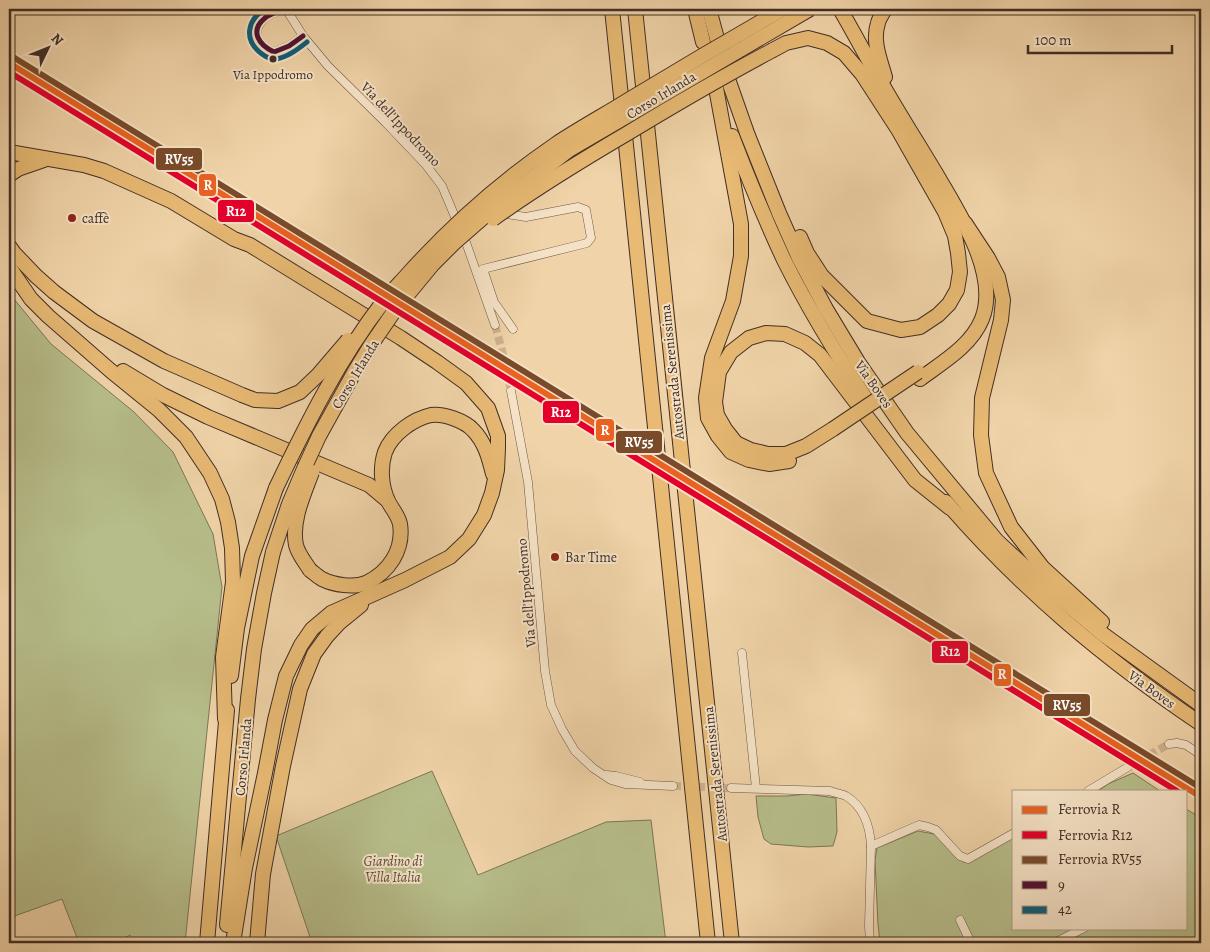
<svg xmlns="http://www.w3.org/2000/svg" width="1210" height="952" font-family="Alegreya,serif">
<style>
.green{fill:#b6bd8a;stroke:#7b7658}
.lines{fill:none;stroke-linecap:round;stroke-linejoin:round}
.street-tunnel{stroke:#cdb28e;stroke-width:8;stroke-dasharray:8 4;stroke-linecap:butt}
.highway-tunnel{stroke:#cdb28e;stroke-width:14;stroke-dasharray:14 7;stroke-linecap:butt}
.street-casing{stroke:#6c5747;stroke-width:9}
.highway-casing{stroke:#402e27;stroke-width:16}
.street{stroke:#f5e2c6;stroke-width:8}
.highway{stroke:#e8ba74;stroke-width:14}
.highway-bridge-casing{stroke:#402e27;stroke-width:16;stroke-linecap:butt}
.highway-bridge{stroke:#e8ba74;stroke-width:14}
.bus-1-casing{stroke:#f5e2c6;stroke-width:9}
.bus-2-casing{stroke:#f5e2c6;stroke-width:9}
.bus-1{stroke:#4f1032;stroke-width:5}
.bus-2{stroke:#0c5c7a;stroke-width:5}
.rail-1-casing{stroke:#f5e2c6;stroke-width:10}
.rail-2-casing{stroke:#f5e2c6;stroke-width:10}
.rail-3-casing{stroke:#f5e2c6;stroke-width:10}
.rail-1{stroke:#e96222;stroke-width:6}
.rail-2{stroke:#e4002b;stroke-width:6}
.rail-3{stroke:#7a4b2a;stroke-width:6}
.bus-dot{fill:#402e27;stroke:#f5e2c6;stroke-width:2}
.poi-dot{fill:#8f2418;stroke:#f5e2c6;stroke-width:2}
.labels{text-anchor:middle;stroke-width:4;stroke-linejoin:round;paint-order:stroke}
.bus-label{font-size:13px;fill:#402e27;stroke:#f5e2c6}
.street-label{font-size:14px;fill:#402e27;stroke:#f5e2c6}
.poi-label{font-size:14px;fill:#402e27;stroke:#f5e2c6;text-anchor:start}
.park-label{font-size:14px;font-style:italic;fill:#584b3b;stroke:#f5e2c6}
.line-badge{stroke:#f5e2c6;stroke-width:2}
.badge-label{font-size:14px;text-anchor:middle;font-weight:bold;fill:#fff}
</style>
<rect width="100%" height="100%" fill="#f0d3a8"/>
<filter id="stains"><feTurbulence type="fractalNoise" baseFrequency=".004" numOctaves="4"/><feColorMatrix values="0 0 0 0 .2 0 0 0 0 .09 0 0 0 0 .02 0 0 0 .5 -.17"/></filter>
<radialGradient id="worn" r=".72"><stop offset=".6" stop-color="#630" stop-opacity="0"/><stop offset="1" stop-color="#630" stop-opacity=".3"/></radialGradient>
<g class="green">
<path d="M9,293L51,344L134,412L173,452L213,534L222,587L185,943H134L130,935L117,943H79L62,899L9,918Z"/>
<path d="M432,771L478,875L606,822L651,820L666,943H312L276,836Z"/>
<path d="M1133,773L1160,791H1098L1108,784Z"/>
<path d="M806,794L836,798L837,832L833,846L808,847L771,844L764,839L758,817L756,796H787Z"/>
<path d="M1186,809L1201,818V943H880L878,924L875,860L877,848L918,831L934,834L958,858L964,862L971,860L1014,837V928H1186Z"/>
</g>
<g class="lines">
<g class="street-tunnel">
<path d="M495,325L504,358L511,391"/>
<path d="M1128,767L1169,744"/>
<path d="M673,786L731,788"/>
</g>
<path class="highway-tunnel" d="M866,399L877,415"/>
<defs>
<g id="street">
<path d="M283,9C277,12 270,14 265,18C249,32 259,46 274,52L289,46L303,36"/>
<path d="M286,9L303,36L328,66L385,122L426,165L442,186L458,224"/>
<path d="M500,213L526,217L578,207L586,210L591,238L587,243L483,269L494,302L513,329"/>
<path d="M463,234L495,325"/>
<path d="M511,391L528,482L545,671L551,705L562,729L575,751L593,768L611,780L625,784L673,786"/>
<path d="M742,653L756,788"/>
<path d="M1169,744L1177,743L1186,745L1201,755"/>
<path d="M607,775L616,776L640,782"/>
<path d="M731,788L830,791C835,793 842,794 846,796C864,807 870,827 871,846L869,926L870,943"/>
<path d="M1088,791L1128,767"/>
<path d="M871,846L919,825L928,827L936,830L960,856L968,859L1014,833"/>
<path d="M960,920L971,943"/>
<path d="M1054,943L1084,928"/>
</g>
<g id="highway">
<path d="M612,9L708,943"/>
<path d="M635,9L732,943"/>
<path d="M695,9L703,42"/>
<path d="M709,9L728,79L747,133L779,213L799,258L826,309L858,362L907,433L997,541L1050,590L1104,635L1201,705"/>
<path d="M840,9C858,40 874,71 892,101C908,128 925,155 941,182C962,218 999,276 982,319C971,346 943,362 920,379"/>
<path d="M885,9C883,13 879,18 878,23C872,41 880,59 885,77"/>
<path d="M773,50L786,43L808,38L827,43L844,53L862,74L899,131L945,212L955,236L958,253L960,272L957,290L949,304L938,315L920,327L901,330L867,321L822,276L807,253L800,237"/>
<path d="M716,88L741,224V256L733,301L712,358L706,398L708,418L718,436L731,452L749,460L769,464L789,461"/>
<path d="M732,136C748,178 765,219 784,260C808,308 836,354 866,399"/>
<path d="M9,152L84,165L104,171L171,201L234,239L250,245L401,338L437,362L466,383L488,408L498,436V448L497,470L492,493L484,515L469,539L450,557L405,580L331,613L312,629L301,645L286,676L275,720L265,773L245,868L233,943"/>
<path d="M9,175L18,169L44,160"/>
<path d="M965,223L988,258L998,277L1003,300L1001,320L982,398L981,435L986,473L1011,527L1043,568L1102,622"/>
<path d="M9,246L14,253L36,276L54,292L93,321L164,361L242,395"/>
<path d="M9,267L31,299L48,316L111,371L159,410L186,437L210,473L222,499L228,522L232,548L233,582L223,657L225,719"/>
<path d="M123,371L163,395L208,417L369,485L388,501"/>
<path d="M833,429L806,446L786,454H768L751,450L736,443L725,429L717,415L715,402L719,372L731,352L749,338L766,333L785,334L805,343L820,355L915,480L950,508"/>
<path d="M946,502C1022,590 1105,659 1201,724"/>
<path d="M310,570C314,573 318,577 322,579C334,585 354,588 366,583C389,572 404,550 400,524C398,515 392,509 388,501C381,486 380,467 385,452C392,434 413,419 431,415C443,413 465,421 473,430C485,442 489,458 493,474"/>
<path d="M231,676L237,628L252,556L276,488"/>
<path d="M227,925L248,699L254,649L264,593L273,552"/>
<path d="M207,943L227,710"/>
<path d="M257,943L263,874L283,766L300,689L314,654L327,636L339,623L361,605"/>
</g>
</defs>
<use href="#street" class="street-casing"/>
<use href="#highway" class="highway-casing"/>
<use href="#street" class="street"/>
<use href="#highway" class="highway"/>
<defs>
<g id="highway-bridge">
<path d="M493,219C536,188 582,160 628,133C676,104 724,76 773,50"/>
<path d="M242,395L255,400L278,401L300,392L318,375L348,340"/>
<path d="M833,429L918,372"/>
<path d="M276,488C307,423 339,359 383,302C391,292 400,283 408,274C452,225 502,181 556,144C580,128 606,114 630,99C681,68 732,38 783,9"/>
<path d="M273,552L289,504L303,471L319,436L355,371L371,345L395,310L433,264L454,243L501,202L569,150L810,9"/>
<path d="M310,570C305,562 298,554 296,545C291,521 304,494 312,472"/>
</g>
</defs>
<use href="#highway-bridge" class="highway-bridge-casing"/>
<use href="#highway-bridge" class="highway-bridge"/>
<defs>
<path id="bus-1" d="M283,9C277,12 270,14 265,18C249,31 259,45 274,52L289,46L303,36"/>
<path id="bus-2" d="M265,9C247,20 243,40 262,54C266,57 271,60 276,59C288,57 298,49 307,42"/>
</defs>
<use href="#bus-1" class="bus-1-casing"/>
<use href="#bus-2" class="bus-2-casing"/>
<use href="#bus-1" class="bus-1"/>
<use href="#bus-2" class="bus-2"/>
<defs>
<path id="rail-1" d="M9,63L1201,797"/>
<path id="rail-2" d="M9,72L1177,791"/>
<path id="rail-3" d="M13,57L1201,788"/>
</defs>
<use href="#rail-1" class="rail-1-casing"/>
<use href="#rail-2" class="rail-2-casing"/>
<use href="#rail-3" class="rail-3-casing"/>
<use href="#rail-1" class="rail-1"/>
<use href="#rail-2" class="rail-2"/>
<use href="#rail-3" class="rail-3"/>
</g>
<circle class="bus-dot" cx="273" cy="59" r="4.5"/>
<g class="poi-dot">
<circle cx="72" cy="218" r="5"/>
<circle cx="555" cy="557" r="5"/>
</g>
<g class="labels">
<g class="bus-label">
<text x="273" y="79">Via Ippodromo</text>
</g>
<g class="street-label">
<text transform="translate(661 95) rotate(-31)" y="5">Corso Irlanda</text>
<text transform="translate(401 124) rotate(47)" y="5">Via dell'Ippodromo</text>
<text transform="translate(672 372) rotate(-96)" y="5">Autostrada Serenissima</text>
<text transform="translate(355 374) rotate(-59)" y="5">Corso Irlanda</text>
<text transform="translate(874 384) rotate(55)" y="5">Via Boves</text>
<text transform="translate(526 593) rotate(-95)" y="5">Via dell'Ippodromo</text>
<text transform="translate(1152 689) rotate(36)" y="5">Via Boves</text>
<text transform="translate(243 757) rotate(-85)" y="5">Corso Irlanda</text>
<text transform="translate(715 774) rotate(-96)" y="5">Autostrada Serenissima</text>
</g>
<g class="poi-label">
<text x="82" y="223">caffè</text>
<text x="565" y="562">Bar Time</text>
</g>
<g class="park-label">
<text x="393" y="866">Giardino di<tspan x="393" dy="16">Villa Italia</tspan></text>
</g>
</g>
<g class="line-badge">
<rect x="155" y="147" width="48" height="24" rx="5" fill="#7a4b2a"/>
<rect x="198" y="173" width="19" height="24" rx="5" fill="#e96222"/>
<rect x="217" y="199" width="38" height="24" rx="5" fill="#e4002b"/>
<rect x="542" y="400" width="38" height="24" rx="5" fill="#e4002b"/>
<rect x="595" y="418" width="20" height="24" rx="5" fill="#e96222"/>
<rect x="615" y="430" width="48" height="24" rx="5" fill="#7a4b2a"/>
<rect x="931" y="640" width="38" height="24" rx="5" fill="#e4002b"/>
<rect x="993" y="663" width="19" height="24" rx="5" fill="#e96222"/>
<rect x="1043" y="693" width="48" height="24" rx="5" fill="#7a4b2a"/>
</g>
<g class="badge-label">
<text x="179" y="164">RV55</text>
<text x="208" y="190">R</text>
<text x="236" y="216">R12</text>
<text x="561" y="417">R12</text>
<text x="605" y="435">R</text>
<text x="639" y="447">RV55</text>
<text x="950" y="656">R12</text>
<text x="1002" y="679">R</text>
<text x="1067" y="710">RV55</text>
</g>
<rect width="1210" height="952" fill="none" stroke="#f0d3a8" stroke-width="30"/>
<rect x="10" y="10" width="1190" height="932" fill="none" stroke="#402e27" stroke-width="2.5"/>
<rect x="15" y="15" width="1180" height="922" fill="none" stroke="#402e27"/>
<rect x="1012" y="790" width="175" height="140" fill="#f5e2c6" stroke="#ad9a86"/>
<rect x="1022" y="806" width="25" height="8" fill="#e96222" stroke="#ad9a86"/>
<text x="1058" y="814" font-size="15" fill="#402e27">Ferrovia R</text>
<rect x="1022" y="831" width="25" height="8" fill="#e4002b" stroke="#ad9a86"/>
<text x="1058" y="840" font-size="15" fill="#402e27">Ferrovia R12</text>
<rect x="1022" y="856" width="25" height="8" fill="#7a4b2a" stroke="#ad9a86"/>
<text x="1058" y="864" font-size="15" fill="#402e27">Ferrovia RV55</text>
<rect x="1022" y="881" width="25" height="8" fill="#4f1032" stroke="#ad9a86"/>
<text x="1058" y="890" font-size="15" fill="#402e27">9</text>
<rect x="1022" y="906" width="25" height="8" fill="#0c5c7a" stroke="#ad9a86"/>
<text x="1058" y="914" font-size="15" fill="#402e27">42</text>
<g transform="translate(48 48) rotate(47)" stroke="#f5e2c6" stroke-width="4" paint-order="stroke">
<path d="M0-4L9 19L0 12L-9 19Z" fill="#402e27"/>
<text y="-8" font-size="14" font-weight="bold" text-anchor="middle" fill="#402e27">N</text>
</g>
<path d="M1028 45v8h144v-8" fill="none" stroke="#402e27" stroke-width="2.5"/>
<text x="1035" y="45" font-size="15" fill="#402e27" stroke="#f5e2c6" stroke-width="4" paint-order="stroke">100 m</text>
<rect width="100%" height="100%" filter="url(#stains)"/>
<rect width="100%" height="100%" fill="url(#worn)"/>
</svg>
